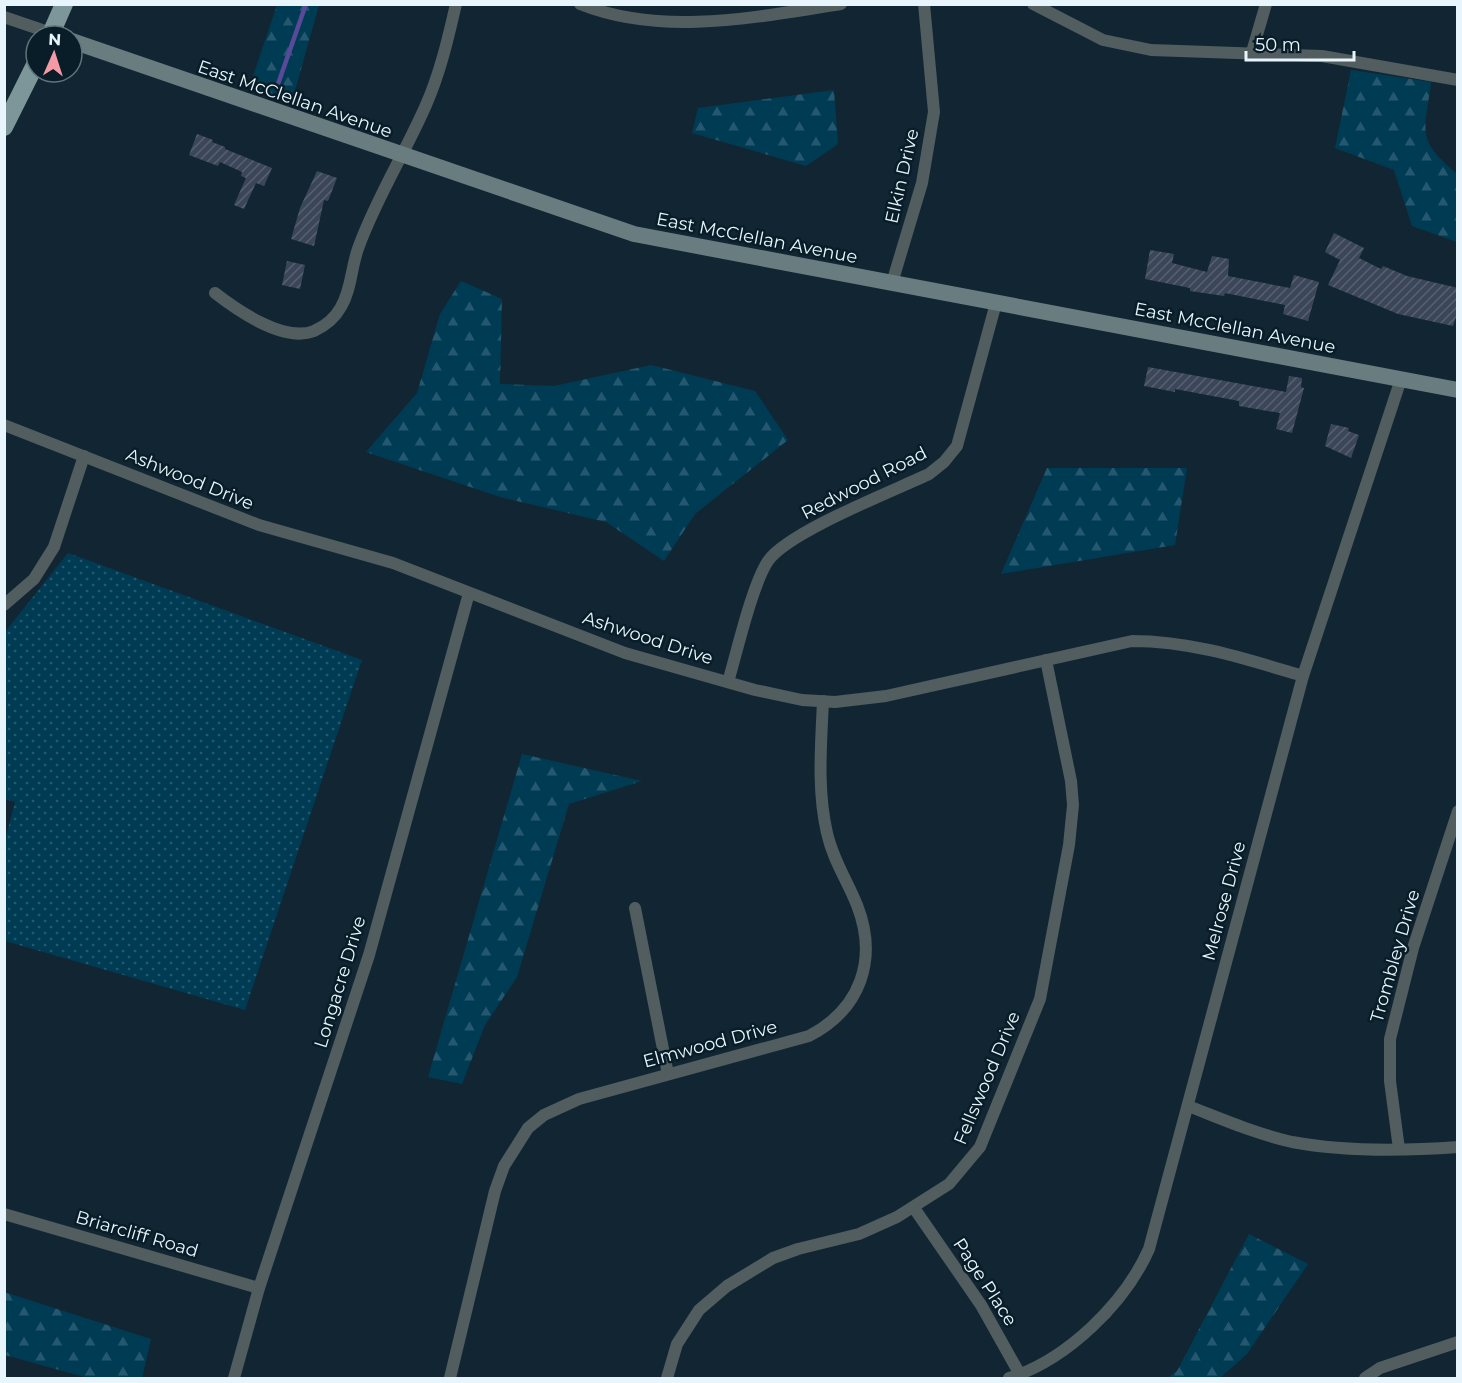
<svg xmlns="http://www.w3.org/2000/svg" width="1462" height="1383" font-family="Montserrat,sans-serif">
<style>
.grass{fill:url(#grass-dots)}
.forest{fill:url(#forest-firs)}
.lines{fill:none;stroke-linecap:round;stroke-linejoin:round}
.stream{stroke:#584a98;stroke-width:4.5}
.building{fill:url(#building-hatch)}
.street{stroke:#515d5e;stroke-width:12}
.secondary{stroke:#697d80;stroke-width:16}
.primary{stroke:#7c9699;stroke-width:18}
.labels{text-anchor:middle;stroke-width:5;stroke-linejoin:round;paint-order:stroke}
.street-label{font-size:18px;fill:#e8f5fc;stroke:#081d28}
</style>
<defs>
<pattern id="grass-dots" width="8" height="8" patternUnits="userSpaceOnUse" patternTransform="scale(1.5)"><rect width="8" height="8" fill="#003b54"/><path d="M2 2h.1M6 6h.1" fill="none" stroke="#25586e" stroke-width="1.8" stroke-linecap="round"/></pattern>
<pattern id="forest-firs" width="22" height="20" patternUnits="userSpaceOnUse" patternTransform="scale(1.5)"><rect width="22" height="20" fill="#003b54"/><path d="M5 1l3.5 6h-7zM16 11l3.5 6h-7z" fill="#25586e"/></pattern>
<pattern id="building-hatch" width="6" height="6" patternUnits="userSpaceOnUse" patternTransform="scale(1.5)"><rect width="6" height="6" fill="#3c4659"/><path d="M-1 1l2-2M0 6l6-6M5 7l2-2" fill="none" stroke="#586172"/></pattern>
</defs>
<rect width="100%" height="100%" fill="#112632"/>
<path class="grass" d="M68,553L362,660L245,1010L5,941V840L15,802L5,799V632Z"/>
<g class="forest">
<path d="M277,5H319L292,101L249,88Z"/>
<path d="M1351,70L1431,82C1425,133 1415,138 1457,174V242L1412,226L1394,170L1335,148Z"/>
<path d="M834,90L838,144L806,166L692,133L698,108Z"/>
<path d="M461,281L502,299L500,384L554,386L651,365L755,391L788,440L695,514L664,561L606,522L500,497L366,452L417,393L440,314Z"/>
<path d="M1047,468H1187L1175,545L1001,574Z"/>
<path d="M522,754L642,781L569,804L517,977L485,1025L462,1084L428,1077Z"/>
<path d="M1249,1234L1308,1264L1247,1354L1220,1378H1167L1177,1371Z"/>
<path d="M4,1292L151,1339L142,1378H88L5,1355Z"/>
</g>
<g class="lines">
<path class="stream" d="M277,87L306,4"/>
</g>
<g class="building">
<path d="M197,134L213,140L212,142L225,147V149L272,168L264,186L256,183L244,209L234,205L246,178L241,176L242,172L220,162L218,166L189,155Z"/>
<path d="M317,171L337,178L328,201L324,200L314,246L291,239L300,208Z"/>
<path d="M1334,233L1364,248L1359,258L1381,269L1383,266L1407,276L1458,288V311L1453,326L1398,314L1328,285L1340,260L1325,252Z"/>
<path d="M1150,250L1174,254L1172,263L1207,272L1212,256L1229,259L1228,276L1290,288L1294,275L1319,282L1308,321L1283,314L1285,305L1225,293L1224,296L1190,291V288L1145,279Z"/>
<path d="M287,261L305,265L300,289L282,285Z"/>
<path d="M1148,367L1286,392L1289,376L1302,378L1301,387L1304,388L1292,433L1276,429L1280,413L1239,406V401L1175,389V392L1144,386Z"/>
<path d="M1331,424L1349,428L1348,431L1359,435L1351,458L1325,446Z"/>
</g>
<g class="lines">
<g class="street">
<path d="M580,4C662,37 757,17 841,4"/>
<path d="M1033,4L1103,40L1151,50L1322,56L1458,80"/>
<path d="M4,17L51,33"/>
<path d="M1252,52L1266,4"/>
<path d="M892,283L922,183L934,112L924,4"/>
<path d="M215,293C237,310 284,343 314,331C325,326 335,318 341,307C352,288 351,266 359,246C377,197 405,153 426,105C440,73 448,39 456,4"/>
<path d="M4,425L259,525L393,563L625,653L755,690L802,700L835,702L886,696L1132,641C1192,641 1246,659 1303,676"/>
<path d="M4,605L34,579L54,547L84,456"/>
<path d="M728,682C737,652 752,585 768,561C788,532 893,491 929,474L944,462L957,446L996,303"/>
<path d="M635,908L668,1074"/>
<path d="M1188,1106C1222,1119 1256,1134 1292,1142C1346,1152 1403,1151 1458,1147"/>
<path d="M1399,1149L1390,1081V1039L1413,948L1458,811"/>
<path d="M914,1208L981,1305L1022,1378"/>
<path d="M4,1214L259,1288"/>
<path d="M234,1378L259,1288L369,955L469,593"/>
<path d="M450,1378L495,1191L504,1166L528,1128L544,1115L579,1099L809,1036C861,1009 878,959 857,905C847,880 833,860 827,833C817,790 821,746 823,701"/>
<path d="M667,1378L677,1344L699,1310L727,1286L773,1258L798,1249L859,1234L897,1217L949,1184L980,1147L1040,999L1069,845L1073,805L1071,781L1046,660"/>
<path d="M1009,1378C1067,1360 1125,1303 1149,1249L1303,676L1401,379"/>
<path d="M1365,1378L1380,1368L1458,1342"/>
</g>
<path class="secondary" d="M72,41L634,234L1458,390"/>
<g class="primary">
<path d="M50,36L64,4"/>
<path d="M4,127L36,63"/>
</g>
</g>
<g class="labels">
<g class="street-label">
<text transform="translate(295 99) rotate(19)" y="6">East McClellan Avenue</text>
<text transform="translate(902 176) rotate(-77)" y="6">Elkin Drive</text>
<text transform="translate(757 238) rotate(11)" y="6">East McClellan Avenue</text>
<text transform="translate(1235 328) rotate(11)" y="6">East McClellan Avenue</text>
<text transform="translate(190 479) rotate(22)" y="6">Ashwood Drive</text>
<text transform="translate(864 483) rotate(-27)" y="6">Redwood Road</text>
<text transform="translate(648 638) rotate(18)" y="6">Ashwood Drive</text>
<text transform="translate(1224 901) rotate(-75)" y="6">Melrose Drive</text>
<text transform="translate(1395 956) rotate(-74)" y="6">Trombley Drive</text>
<text transform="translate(340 982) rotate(-73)" y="6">Longacre Drive</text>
<text transform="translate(710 1044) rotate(-15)" y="6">Elmwood Drive</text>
<text transform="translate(987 1078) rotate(-67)" y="6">Fellswood Drive</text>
<text transform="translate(137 1234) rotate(16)" y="6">Briarcliff Road</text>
<text transform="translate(985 1282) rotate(57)" y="6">Page Place</text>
</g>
</g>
<rect width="1462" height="1383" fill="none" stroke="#e8f5fc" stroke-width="12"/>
<g transform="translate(54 54) rotate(3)"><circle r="28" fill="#081d28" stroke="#62737d" stroke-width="1.5"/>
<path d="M0-4.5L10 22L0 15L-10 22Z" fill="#f49aa5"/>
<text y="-9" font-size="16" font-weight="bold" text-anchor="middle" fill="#e8f5fc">N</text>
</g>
<path d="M1246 51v9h108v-9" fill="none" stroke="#e8f5fc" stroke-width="3"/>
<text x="1255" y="51" font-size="18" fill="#e8f5fc" stroke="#081d28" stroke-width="4.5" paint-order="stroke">50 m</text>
</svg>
